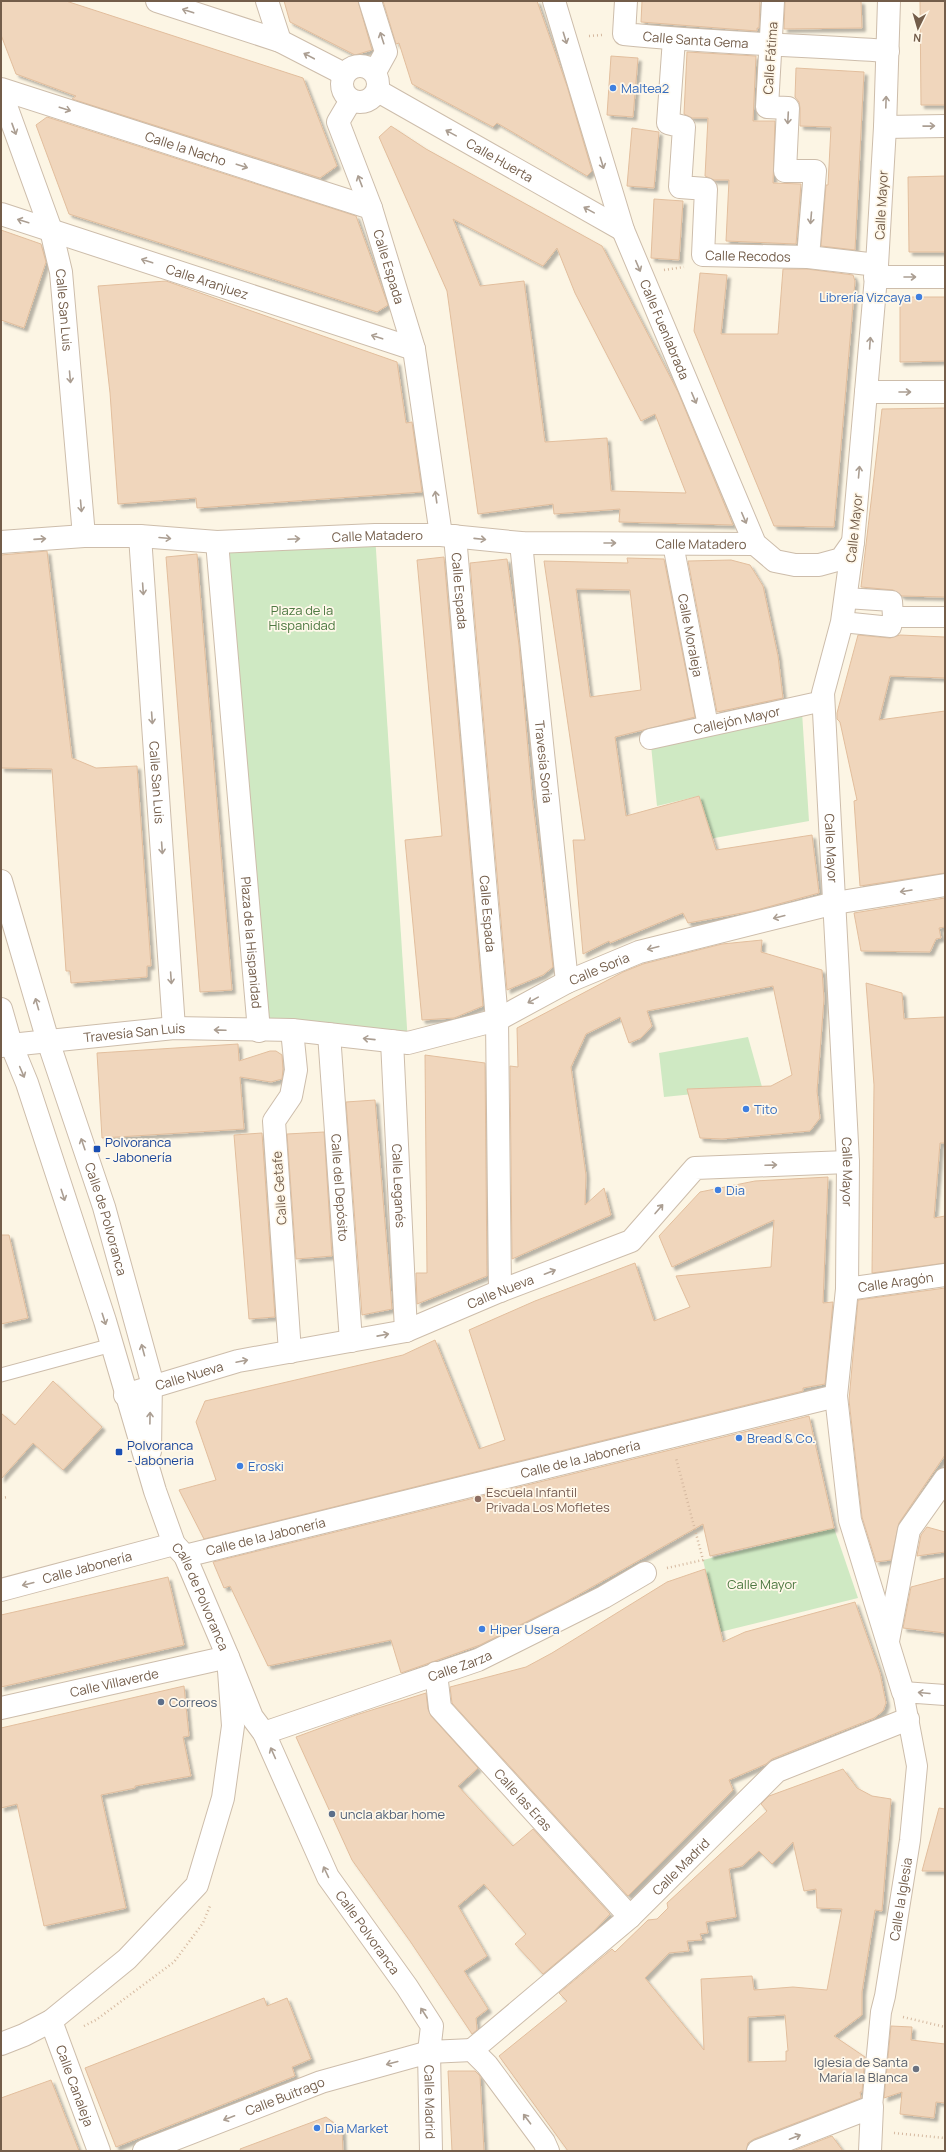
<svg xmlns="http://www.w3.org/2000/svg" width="946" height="2152" font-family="Manrope,sans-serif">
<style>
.green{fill:#cfe9c3}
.building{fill:#f0d6bc;stroke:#e2be9d;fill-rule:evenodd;filter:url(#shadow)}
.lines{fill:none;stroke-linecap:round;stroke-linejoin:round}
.service-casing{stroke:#cdbdab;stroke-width:15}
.pedestrian-casing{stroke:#cdbdab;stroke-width:22}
.minor-casing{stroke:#cdbdab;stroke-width:24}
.path{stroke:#d5b9a0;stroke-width:2.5;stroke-dasharray:1 3;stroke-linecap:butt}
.service{stroke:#fff;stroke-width:13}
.pedestrian{stroke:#fff;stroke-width:20}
.minor{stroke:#fff;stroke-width:22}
.oneway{stroke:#ab9e92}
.shop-dot{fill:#3f7fe0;stroke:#fff8ea;stroke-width:1.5}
.transit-dot{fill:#1a4fb4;stroke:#fff8ea;stroke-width:1.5}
.education-dot{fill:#8d6e63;stroke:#fff8ea;stroke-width:1.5}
.service-dot{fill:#5c6f8a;stroke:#fff8ea;stroke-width:1.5}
.worship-dot{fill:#6b7280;stroke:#fff8ea;stroke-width:1.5}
.labels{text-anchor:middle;stroke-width:3.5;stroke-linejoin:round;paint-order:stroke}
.street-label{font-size:13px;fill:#735d4a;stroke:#fff8ea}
.shop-label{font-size:13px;fill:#366cbe;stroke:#fff8ea;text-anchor:start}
.park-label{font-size:13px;fill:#4e7942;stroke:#fff8ea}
.transit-label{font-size:13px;fill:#164399;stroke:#fff8ea;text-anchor:start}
.education-label{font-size:13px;fill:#785e54;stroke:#fff8ea;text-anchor:start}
.service-label{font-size:13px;fill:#4e5e75;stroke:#fff8ea;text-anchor:start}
.worship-label{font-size:13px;fill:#5b616d;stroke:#fff8ea;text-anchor:end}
</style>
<defs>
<filter id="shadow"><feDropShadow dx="3.5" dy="3.5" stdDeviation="1" flood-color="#0004"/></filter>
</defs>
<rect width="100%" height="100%" fill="#fcf5e4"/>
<g class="green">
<path d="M375,535L408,1043L259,1031L217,542Z"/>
<path d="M802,712L809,821L709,839L699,796L657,806L651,745Z"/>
<path d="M748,1037L762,1087L664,1097L659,1053Z"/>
<path d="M834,1528L858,1598L720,1632L703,1560Z"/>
</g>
<g class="building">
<path d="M1,1H66L303,78L337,166L320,178L72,99L76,96L16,74L1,35Z"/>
<path d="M284,1H358L372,50L355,55L290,22Z"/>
<path d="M383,1H537L567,86L592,171L587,176L497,123L493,127L412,84L399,43L396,44Z"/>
<path d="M642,1H760L759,28H757V31L641,22Z"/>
<path d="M785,1H861L862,28L784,29Z"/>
<path d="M920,1H945V105H921Z"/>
<path d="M687,52L756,56L753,121H775L773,183L801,184L796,244L726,241L729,180H714L705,176L708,118H692L684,114Z"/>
<path d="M611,56L638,58L633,117L607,115Z"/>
<path d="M796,68L864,72L855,250L821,246L826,185H828L831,127L800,126V108L799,102L795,97Z"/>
<path d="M47,117L356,216L388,305L377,312L69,214L36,125Z"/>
<path d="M391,126L426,149L602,246L678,392L733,525L619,522L620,509L554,514L553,504L478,514L447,291L379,137ZM453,219L543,266L557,248L575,293L641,421L655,414L686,493L611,491L607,438L545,442L524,281L480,286Z"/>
<path d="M632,128L659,132L654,188L627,186Z"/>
<path d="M945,176V252H909L908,177Z"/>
<path d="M654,199L683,201L679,260L651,258Z"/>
<path d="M1,230L41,244L46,262L24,328L1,320Z"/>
<path d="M783,269H807L853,275L855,281L850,340L834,527L774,526L694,331L700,273L727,275L721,334H778Z"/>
<path d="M166,281L397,362L406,423L412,422L422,492L197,508L196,498L118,504L110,393L98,286Z"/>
<path d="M900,297H945V361L900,362Z"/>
<path d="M945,408V597L902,596L893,590L861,587L882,409Z"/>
<path d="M47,551L72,758L96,768L137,766L151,966H147V977L71,983L70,971H66L52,769L1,768V555Z"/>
<path d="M197,554L232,990L200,992L166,557Z"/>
<path d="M444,557L483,1006L454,1018L422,1020L405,840L442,836L417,560Z"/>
<path d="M627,558L664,559L695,717L615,737L626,816L699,796L716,850L812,835L819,893L753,911L688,923L683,913L610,943L609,941L583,954L573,840H585L544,561L628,563ZM576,589L630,590L641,690L590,697Z"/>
<path d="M507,559L519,645L532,796L553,967L543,975L507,990L470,563Z"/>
<path d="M731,560L750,565L763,586L778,656L783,698L717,712L688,561Z"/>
<path d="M858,635L890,638L900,635L945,637V678L890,676L879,720L945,711V873L860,886L854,801L857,800L840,722L837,719V713Z"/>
<path d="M945,898V927L939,928L941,938L936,939L930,952L861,951L854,913Z"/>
<path d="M762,940L761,952L822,970L824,999L817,1091L820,1118L810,1131L722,1139L700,1138L687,1089L771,1086L792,1075L773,986L647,1011L652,1026L641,1038L629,1043L620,1017L586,1034L571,1067L586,1175L585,1205L604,1188L611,1215L512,1259L510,1066L518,1067L517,1028L623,972L643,964L722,944Z"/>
<path d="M866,983L902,993L904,1019L945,1017V1143H940L934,1218L945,1216V1263L872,1273L874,1085Z"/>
<path d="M238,1044L239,1061L270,1051H276L282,1055L283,1069L282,1079L271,1082L240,1077L244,1129L102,1138L97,1053Z"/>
<path d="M425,1055L485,1063L487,1276L417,1304L416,1273H427Z"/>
<path d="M375,1100L392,1309L362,1315L346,1102Z"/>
<path d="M324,1132L332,1256L296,1259L287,1134Z"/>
<path d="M262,1133L275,1317L249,1319L234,1135Z"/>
<path d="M828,1177L823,1303L833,1302L825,1384L803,1388V1391L204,1539L179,1490L216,1480L196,1422L205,1401L403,1355L435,1340L479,1449L505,1440L469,1330L535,1301L635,1263L654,1321L690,1307L676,1276L771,1267L774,1220L672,1267L659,1236L700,1192L755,1181Z"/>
<path d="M1,1235H9L28,1318L1,1324Z"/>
<path d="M945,1288V1455L899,1523L891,1560L876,1562L862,1517L849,1400L858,1300Z"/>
<path d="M53,1381L102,1427L63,1470L33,1443L1,1479V1413L15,1425Z"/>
<path d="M809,1416L834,1528L710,1556L703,1524L562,1604L480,1645L401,1673L391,1640L268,1666L230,1586L224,1588L213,1562Z"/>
<path d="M927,1527L945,1532V1552L917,1556L921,1535Z"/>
<path d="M705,1569L723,1642L745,1632L855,1602L880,1673L886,1703L883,1711L874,1718L772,1759L766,1764L729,1780L733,1790L628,1896L452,1703L450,1687L526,1667L552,1653L667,1582Z"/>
<path d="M168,1577L184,1645L1,1687V1615Z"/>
<path d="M945,1578V1633L903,1628L911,1587Z"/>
<path d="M184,1686L189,1736L183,1737L191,1776L135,1786V1788L101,1795L126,1908L44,1926L17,1804L1,1808V1728Z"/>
<path d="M426,1693L428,1709L431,1716L478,1768L458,1786L513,1846L533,1829L610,1914L594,1931L543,1974L515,1944L526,1934L484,1884L458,1906L487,1956L464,1971L488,2009L476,2018L477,2030L472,2034L410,1941L352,1860L296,1737L356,1715Z"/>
<path d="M843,1769L857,1788L872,1796L891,1799L882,1911L875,1910L862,1992V2015L834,2036L865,2057L862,2092H860L861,2098L754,2139L748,2143L746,2151H568L499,2056L567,2001L559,1993L612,1949L615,1952L648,1920L657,1919L668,1908L667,1903L767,1811L761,1804L769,1796ZM793,1842L804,1891L816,1889L817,1908L842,1909L827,1990L793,1987L754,1990L752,1976L701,1979L704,2050L645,1978L669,1953L689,1951L687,1941L702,1940L700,1934L708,1933L706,1922L736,1917L729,1869L742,1866L759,1851L772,1864ZM785,2015L788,2051H786V2061L748,2062V2017Z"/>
<path d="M939,1808L945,1809V1871H922Z"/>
<path d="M264,1998L267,2006L287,1998L311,2059L292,2067L295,2076L116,2147L85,2068Z"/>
<path d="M891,2026L912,2027L911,2040L945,2044V2103L936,2102L934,2118L900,2114L902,2092L884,2098Z"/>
<path d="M448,2071H475L480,2076L484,2151H452Z"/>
<path d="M51,2080L79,2151H1V2098Z"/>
<path d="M326,2117L342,2129L343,2151H241L240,2149Z"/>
<path d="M832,2136L843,2151H793Z"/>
</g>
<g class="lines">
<defs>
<path id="service" d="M1,1375L112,1345"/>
<g id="pedestrian">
<path id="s1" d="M673,544L708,726"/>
<path d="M846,598L892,601L893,617"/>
<path d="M842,622L891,627L893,617H945"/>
<path id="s2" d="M650,739L823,701"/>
<path id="s3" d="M872,2107L881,2012L885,1996L910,1840L917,1766L903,1692L945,1695"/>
</g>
<g id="minor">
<path d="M157,1L280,41L344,74"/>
<path d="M267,1L280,41"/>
<path d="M370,1L386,52L375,72"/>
<path id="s4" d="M554,1L623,230L755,544L775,561L795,565H819L841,559L853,542"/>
<path id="s5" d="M626,1L624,34C712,43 800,45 888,51"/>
<path d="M773,1L767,107L788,108L785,171H815L808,257"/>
<path id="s6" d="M889,1L885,127L877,265L853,542L842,622L823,693L848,1162L847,1289L836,1396L850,1520L903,1692"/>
<path id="s7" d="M674,39L668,123L684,127L680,187L706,189L703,255L808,257L877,265"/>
<circle cx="360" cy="84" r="18"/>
<path id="s8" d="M1,89L371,208"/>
<path id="s9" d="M378,91L623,230"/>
<path id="s10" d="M1,92L51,230L61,272L84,536"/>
<path id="s11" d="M351,100L338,122L371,208L414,349L441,535"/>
<path d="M885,127L945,126"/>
<path id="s12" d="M1,214L414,349"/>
<path d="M875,277H945"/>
<path d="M866,392H945"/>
<path id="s13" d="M140,536L174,1028"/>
<path id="s14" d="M455,536L497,1020L500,1291"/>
<path id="s15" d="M1,542L84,536H140L217,542L375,535H441L521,543L755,544"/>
<path id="s16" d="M217,542L259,1031"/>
<path id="s17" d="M521,543L567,982"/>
<path id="s18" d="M1,881L48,1041L104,1207L151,1378L150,1451"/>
<path id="s19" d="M1,1009L11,1044L27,1083L105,1321L155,1491L174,1544L185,1556L228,1657L233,1726L223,1798L197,1885L127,1959L51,2021L24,2035L1,2044"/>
<path id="s20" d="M329,1034L351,1341"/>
<path id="s21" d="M392,1041L406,1331"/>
<path id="s22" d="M1,1046L174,1028L292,1030L408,1043L497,1020L567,982L639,952L835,903L945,885"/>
<path id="s23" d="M847,1289L945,1275"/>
<path d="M290,1352L274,1121L291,1096L296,1070L292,1030"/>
<path id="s24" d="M125,1395L238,1361L406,1331L500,1291L631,1241L695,1168L848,1162"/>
<path id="s25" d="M185,1556L836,1396"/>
<path id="s26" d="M1,1590L174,1544"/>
<path d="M888,1641L909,1530L945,1479"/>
<path id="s27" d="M436,1673L440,1708L630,1917"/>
<path id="s28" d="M1,1708L228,1657L252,1717L264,1733L328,1877L407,1987L432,2026L429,2052L472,2050L487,2065L544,2142L548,2151"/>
<path id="s29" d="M264,1733L478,1660L604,1597L645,1573"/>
<path id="s30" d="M51,2021L99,2151"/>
<path id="s31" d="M472,2050L630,1917L777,1771L908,1719"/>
<path id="s32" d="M144,2151L321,2082L429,2052L431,2151"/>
<path d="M758,2151L872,2107L870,2151"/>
</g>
</defs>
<use href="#service" class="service-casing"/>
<use href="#pedestrian" class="pedestrian-casing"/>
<use href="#minor" class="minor-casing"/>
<g class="path">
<path d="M589,36L602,35"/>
<path d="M664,270L684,267"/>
<path d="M1,1498L8,1497"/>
<path d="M667,1568L703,1560L676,1458"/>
<path d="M903,2017L945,2027"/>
<path d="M84,2026L96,2020L174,1962L203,1923L210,1906"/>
<path d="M894,2133L945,2138"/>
</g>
<use href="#service" class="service"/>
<use href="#pedestrian" class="pedestrian"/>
<use href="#minor" class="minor"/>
</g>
<defs><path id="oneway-shaft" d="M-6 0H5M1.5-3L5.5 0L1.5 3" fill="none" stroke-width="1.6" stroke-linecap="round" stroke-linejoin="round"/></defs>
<g class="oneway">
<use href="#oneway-shaft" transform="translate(188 11) rotate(-162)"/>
<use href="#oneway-shaft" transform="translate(382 38) rotate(-108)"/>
<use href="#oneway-shaft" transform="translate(565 38) rotate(73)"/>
<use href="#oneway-shaft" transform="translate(309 56) rotate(-152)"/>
<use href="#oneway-shaft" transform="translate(886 102) rotate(-88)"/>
<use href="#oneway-shaft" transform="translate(65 109) rotate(18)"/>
<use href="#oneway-shaft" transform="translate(788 118) rotate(93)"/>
<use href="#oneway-shaft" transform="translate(929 126) rotate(-1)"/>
<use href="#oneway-shaft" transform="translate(14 129) rotate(70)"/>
<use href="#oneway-shaft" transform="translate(451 133) rotate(-151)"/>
<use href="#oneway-shaft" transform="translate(602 163) rotate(73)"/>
<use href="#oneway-shaft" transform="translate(242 166) rotate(18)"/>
<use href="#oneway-shaft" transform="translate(360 181) rotate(-111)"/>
<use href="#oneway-shaft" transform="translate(589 210) rotate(-151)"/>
<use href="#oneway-shaft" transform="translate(811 218) rotate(95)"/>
<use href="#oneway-shaft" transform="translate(23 221) rotate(-163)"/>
<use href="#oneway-shaft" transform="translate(147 261) rotate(-162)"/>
<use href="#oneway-shaft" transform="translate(638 266) rotate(67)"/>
<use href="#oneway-shaft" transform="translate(910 277)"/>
<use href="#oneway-shaft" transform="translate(377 337) rotate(-162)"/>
<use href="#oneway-shaft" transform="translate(870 343) rotate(-86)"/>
<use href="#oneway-shaft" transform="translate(70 377) rotate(85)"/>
<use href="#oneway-shaft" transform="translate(905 392)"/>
<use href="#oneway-shaft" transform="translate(694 398) rotate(67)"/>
<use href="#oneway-shaft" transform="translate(859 472) rotate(-85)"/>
<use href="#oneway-shaft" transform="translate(436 497) rotate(-98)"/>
<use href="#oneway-shaft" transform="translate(81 506) rotate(85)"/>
<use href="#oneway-shaft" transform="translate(744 518) rotate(67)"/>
<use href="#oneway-shaft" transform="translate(165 538) rotate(5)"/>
<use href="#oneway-shaft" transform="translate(40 539) rotate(-4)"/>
<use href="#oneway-shaft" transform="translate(294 539) rotate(-3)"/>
<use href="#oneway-shaft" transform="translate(480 539) rotate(6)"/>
<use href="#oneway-shaft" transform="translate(610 543)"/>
<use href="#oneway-shaft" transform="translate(143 589) rotate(86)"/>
<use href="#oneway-shaft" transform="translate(152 718) rotate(86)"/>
<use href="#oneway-shaft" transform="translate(162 848) rotate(86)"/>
<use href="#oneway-shaft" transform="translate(906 891) rotate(171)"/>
<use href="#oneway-shaft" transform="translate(779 917) rotate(166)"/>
<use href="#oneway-shaft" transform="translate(653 948) rotate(166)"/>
<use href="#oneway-shaft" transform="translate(171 978) rotate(86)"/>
<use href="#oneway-shaft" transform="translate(533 1000) rotate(151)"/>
<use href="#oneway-shaft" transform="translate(37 1004) rotate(-106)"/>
<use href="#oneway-shaft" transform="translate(220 1030) rotate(-178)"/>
<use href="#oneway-shaft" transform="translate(369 1039) rotate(-174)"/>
<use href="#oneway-shaft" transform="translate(22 1072) rotate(67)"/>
<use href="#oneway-shaft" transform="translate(83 1144) rotate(-109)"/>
<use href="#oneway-shaft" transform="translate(771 1165) rotate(-2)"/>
<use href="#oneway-shaft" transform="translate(63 1195) rotate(72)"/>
<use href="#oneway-shaft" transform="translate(659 1209) rotate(-49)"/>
<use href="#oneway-shaft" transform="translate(550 1272) rotate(-21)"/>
<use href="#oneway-shaft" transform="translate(104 1319) rotate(72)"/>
<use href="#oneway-shaft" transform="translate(383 1335) rotate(-11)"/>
<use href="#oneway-shaft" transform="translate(143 1350) rotate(-105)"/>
<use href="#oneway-shaft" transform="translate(242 1361) rotate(-12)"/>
<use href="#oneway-shaft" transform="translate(150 1418) rotate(-89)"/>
<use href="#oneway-shaft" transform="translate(28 1584) rotate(166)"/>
<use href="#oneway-shaft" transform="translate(924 1693) rotate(-175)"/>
<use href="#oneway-shaft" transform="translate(273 1753) rotate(-114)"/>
<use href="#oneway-shaft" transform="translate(326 1872) rotate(-115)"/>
<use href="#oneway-shaft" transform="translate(424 2013) rotate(-123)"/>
<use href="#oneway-shaft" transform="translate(392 2063) rotate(165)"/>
<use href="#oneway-shaft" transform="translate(229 2118) rotate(159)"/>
<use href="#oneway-shaft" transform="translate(527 2119) rotate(-127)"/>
<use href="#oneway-shaft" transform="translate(795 2137) rotate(-21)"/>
</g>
<g class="shop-dot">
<circle cx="613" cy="88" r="4"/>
<circle cx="919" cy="297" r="4"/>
<circle cx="746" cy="1109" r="4"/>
<circle cx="718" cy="1190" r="4"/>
<circle cx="739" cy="1438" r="4"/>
<circle cx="240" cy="1466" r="4"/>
<circle cx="482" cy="1629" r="4"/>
<circle cx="317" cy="2128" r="4"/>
</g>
<g class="transit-dot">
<rect x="93" y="1145" width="8" height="8" rx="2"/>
<rect x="115" y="1448" width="8" height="8" rx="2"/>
</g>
<circle class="education-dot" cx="478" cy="1499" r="4"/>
<g class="service-dot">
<circle cx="161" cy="1702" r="4"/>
<circle cx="332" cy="1814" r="4"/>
</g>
<circle class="worship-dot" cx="916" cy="2069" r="4"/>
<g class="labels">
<g class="street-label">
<text dy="5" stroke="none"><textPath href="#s5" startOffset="105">Calle Santa Gema</textPath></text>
<text transform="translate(770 58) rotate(-86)" y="5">Calle Fátima</text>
<text dy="5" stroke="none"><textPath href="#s8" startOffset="194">Calle la Nacho</textPath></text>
<text dy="5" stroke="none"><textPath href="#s9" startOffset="140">Calle Huerta</textPath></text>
<text transform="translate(881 205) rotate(-87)" y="5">Calle Mayor</text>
<text dy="5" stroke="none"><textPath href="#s7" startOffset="298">Calle Recodos</textPath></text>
<text dy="5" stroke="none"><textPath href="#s11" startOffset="179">Calle Espada</textPath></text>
<text dy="5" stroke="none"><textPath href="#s12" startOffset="217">Calle Aranjuez</textPath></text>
<text dy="5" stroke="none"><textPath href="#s10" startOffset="228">Calle San Luis</textPath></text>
<text dy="5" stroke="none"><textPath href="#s4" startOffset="347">Calle Fuenlabrada</textPath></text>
<text transform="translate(854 528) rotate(-84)" y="5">Calle Mayor</text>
<text dy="5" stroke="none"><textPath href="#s15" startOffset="377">Calle Matadero</textPath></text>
<text dy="5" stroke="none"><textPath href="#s15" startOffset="701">Calle Matadero</textPath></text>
<text dy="5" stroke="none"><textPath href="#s14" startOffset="55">Calle Espada</textPath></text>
<text dy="5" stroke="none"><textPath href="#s1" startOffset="93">Calle Moraleja</textPath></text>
<text dy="5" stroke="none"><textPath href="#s2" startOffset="89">Callejón Mayor</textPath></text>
<text dy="5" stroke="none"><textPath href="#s17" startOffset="220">Travesía Soria</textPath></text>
<text dy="5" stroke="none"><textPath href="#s13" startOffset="247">Calle San Luis</textPath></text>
<text dy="5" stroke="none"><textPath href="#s6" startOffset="852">Calle Mayor</textPath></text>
<text dy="5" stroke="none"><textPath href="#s14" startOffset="379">Calle Espada</textPath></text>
<text dy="5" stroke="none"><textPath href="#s16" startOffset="402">Plaza de la Hispanidad</textPath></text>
<text dy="5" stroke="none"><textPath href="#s22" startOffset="615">Calle Soria</textPath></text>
<text dy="5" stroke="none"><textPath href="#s22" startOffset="134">Travesía San Luis</textPath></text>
<text dy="5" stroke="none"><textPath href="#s6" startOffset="1176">Calle Mayor</textPath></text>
<text dy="5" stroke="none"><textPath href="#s21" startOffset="145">Calle Leganés</textPath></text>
<text transform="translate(279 1188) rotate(-94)" y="5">Calle Getafe</text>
<text dy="5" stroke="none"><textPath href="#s20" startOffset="154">Calle del Depósito</textPath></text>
<text dy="5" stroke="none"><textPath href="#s18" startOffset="354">Calle de Polvoranca</textPath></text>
<text dy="5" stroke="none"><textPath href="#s23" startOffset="49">Calle Aragón</textPath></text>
<text dy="5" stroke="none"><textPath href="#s24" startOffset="391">Calle Nueva</textPath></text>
<text dy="5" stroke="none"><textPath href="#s24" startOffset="67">Calle Nueva</textPath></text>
<text dy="5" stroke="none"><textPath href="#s25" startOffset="407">Calle de la Jabonería</textPath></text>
<text dy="5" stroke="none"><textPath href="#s25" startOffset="83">Calle de la Jabonería</textPath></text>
<text dy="5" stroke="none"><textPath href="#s26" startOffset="89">Calle Jabonería</textPath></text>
<text dy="5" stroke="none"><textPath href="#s19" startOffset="622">Calle de Polvoranca</textPath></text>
<text dy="5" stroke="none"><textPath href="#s29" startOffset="207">Calle Zarza</textPath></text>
<text dy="5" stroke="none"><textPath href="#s28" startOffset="116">Calle Villaverde</textPath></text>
<text dy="5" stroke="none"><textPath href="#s27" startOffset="159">Calle las Eras</textPath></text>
<text dy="5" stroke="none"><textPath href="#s31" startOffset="278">Calle Madrid</textPath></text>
<text dy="5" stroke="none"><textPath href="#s3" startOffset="210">Calle la Iglesia</textPath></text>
<text dy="5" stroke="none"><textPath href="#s28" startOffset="543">Calle Polvoranca</textPath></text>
<text dy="5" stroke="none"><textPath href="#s30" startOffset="69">Calle Canaleja</textPath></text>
<text dy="5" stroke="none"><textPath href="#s32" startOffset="151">Calle Buitrago</textPath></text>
<text dy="5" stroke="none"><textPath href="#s32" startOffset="352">Calle Madrid</textPath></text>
</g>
<g class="shop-label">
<text x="621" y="93">Maltea2</text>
<text x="911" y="302" text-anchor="end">Librería Vizcaya</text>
<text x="754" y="1114">Tito</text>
<text x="726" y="1195">Dia</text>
<text x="747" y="1443">Bread &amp; Co.</text>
<text x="248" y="1471">Eroski</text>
<text x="490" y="1634">Hiper Usera</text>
<text x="325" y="2133">Dia Market</text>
</g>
<g class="park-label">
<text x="302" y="615">Plaza de la<tspan x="302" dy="15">Hispanidad</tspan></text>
<text x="762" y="1589">Calle Mayor</text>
</g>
<g class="transit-label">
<text x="105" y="1147">Polvoranca<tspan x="105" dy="15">- Jabonería</tspan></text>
<text x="127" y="1450">Polvoranca<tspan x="127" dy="15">- Jaboneria</tspan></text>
</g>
<g class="education-label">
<text x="486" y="1497">Escuela Infantil<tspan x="486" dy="15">Privada Los Mofletes</tspan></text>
</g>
<g class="service-label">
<text x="169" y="1707">Correos</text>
<text x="340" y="1819">uncla akbar home</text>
</g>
<g class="worship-label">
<text x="908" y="2067">Iglesia de Santa<tspan x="908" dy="15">María la Blanca</tspan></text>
</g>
</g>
<rect width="946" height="2152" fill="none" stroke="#735d4a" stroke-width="4"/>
<g transform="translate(918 28) rotate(185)" stroke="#fff8ea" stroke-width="3" paint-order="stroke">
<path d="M0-3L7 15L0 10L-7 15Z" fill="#735d4a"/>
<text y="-6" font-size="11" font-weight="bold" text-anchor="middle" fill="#735d4a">N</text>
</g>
</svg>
